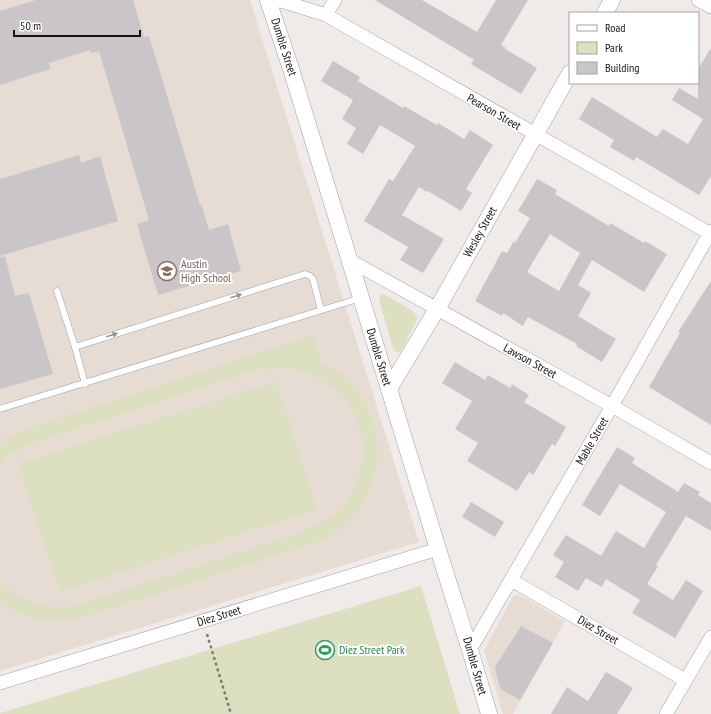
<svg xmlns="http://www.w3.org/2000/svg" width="711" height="714" font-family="'PT Sans Narrow',sans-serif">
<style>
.built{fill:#e7dcd4}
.green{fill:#dce0c1}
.building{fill:#cac5c8;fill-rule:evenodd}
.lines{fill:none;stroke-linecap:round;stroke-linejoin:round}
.service-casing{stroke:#a39f9c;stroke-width:7}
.minor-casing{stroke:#a39f9c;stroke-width:14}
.tertiary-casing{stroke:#a39f9c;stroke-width:17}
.path{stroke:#7d7a78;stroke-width:2.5;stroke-dasharray:3 3;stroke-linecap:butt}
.service{stroke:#fff;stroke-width:6}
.minor{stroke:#fff;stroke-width:13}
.tertiary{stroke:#fff;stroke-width:16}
.oneway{fill:#969695}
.labels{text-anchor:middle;stroke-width:4;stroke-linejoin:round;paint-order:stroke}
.street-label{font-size:12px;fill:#161514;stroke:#fff}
.education-label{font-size:12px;fill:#785e54;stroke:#fff;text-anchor:start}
.leisure-label{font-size:12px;fill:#27864d;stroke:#fff;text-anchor:start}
</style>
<rect width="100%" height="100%" fill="#f0ebe8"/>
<g class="built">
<path d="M0,0H250L419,542L0,671Z"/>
<path d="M519,595L565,621L513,714H503L484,651L513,596Z"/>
</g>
<g class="green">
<path d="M384,294L414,312L418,318L401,351L397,353L393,348L379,299L380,296Z"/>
<path d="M313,335L322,363C329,367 339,371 345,377C357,389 368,404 373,420C375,426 375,433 376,438C382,481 361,519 324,540L76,620L40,621L9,608L0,600V582C17,597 38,609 62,607C68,607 74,605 80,604L300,532L328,519L342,507L354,488L362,465L363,444L358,422L350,405L336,390L309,372L280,367L253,371L35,442L9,454L0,464V444L7,438L20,431Z"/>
<path d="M276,381L317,509L60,592L18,464Z"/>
<path d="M421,586L460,714H0V713Z"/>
</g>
<g class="building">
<path d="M36,0H133L144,37L149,36L200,205L201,204L209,230L228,224L241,271L158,295L137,224L149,220L99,51L91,53L90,50L49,63L50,69L0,85V11Z"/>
<path d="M375,0H422L477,32L496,0H528L501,45L506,48L505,49L537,68L521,94L471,64L474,60Z"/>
<path d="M711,48V176L699,195L636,157L634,161L610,147L614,140L579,119L592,97L657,137L663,129L688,144L703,119L672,100L679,88L698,99V69Z"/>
<path d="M333,61L360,77L358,81L403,108L404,106L437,125L438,123L464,139L470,130L493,145L466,189L472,193L461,211L428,191L427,192L419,187L402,215L444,239L423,273L400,260L408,247L364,221L389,179L393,181L415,146L380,125L363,154L347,144L356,128L342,119L353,100L321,81Z"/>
<path d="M79,155L81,163L100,156L118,221L0,256V179Z"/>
<path d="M537,179L557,190L555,194L609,226L610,223L644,243L645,241L667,254L644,292L592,260L578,285L591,293L578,316L616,339L602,362L576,346L577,344L528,317L523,326L503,313L502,316L475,301L502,251L507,253L514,241L515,243L530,218L518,211ZM550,234L580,253L559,291L527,272Z"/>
<path d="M5,256L15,296L29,293L53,374L0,389V257Z"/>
<path d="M711,281V425L649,387L680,333L678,332Z"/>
<path d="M455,362L485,380L488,375L510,388L512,384L529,395L524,402L566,427L555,446L552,444L533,475L529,472L517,491L467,461L478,443L455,429L472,401L442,383Z"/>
<path d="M617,447L635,458L632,463L678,492L684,483L700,492L698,495L711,503V531L686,516L656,565L658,566L647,584L673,600L686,580L703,591L675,638L632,613L640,600L606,579L602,587L586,578L578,591L555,577L564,562L553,555L566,535L601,556L616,531L644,548L666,512L620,484L600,516L582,505Z"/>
<path d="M471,502L504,522L495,537L462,517Z"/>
<path d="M521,626L553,643L520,700L500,689L495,667Z"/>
<path d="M606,672L633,688L617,714H551L567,687L588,701Z"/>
</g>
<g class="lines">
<defs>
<g id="service">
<path d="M57,291L75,347L85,384"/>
<path d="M75,347L305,274L310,276L313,279L321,310"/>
<path d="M0,409L361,298"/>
</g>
<g id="minor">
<path d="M274,0L288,3L326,15L711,234"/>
<path d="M698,0L711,7"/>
<path d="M326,15L335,0"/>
<path d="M349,260L612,406L711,463"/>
<path d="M511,580L685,680"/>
<path d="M470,650L612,406L711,231"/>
<path d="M0,683L438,549"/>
<path d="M666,714L711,637"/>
</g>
<g id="tertiary">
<path d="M268,0L291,69L438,549L470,650L489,714"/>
<path d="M605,13L612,0"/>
<path d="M389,389L437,309L570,73"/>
</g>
</defs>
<use href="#service" class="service-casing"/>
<use href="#minor" class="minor-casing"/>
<use href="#tertiary" class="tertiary-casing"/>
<path class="path" d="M207,634L231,714"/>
<use href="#service" class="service"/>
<use href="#minor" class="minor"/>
<use href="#tertiary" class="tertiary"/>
</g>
<defs><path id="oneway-solid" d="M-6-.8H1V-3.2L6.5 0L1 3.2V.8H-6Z"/></defs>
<g class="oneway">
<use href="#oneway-solid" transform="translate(236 296) rotate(-18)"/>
<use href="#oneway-solid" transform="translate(112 335) rotate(-18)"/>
</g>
<defs>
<symbol id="school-ring" viewBox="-11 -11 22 22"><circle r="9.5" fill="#fff" stroke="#8d6e63" stroke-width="1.5"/><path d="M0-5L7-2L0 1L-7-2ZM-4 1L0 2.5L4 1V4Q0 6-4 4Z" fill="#8d6e63"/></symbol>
<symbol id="stadium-ring" viewBox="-11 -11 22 22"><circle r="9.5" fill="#fff" stroke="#2e9e5b" stroke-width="1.5"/><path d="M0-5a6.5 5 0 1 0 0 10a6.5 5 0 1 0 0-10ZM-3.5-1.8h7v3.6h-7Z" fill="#2e9e5b"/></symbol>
</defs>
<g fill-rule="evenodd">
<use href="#school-ring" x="156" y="260" width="22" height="22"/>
<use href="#stadium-ring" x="314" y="639" width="22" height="22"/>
</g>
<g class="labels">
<g class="street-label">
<text transform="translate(284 47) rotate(72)" y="4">Dumble Street</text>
<text transform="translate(494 112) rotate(30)" y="4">Pearson Street</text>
<text transform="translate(480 232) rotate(-61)" y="4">Wesley Street</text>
<text transform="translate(379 357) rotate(73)" y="4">Dumble Street</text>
<text transform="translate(530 361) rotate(29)" y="4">Lawson Street</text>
<text transform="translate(592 441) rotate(-60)" y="4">Mable Street</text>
<text transform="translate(219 616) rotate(-17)" y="4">Diez Street</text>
<text transform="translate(598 630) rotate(30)" y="4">Diez Street</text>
<text transform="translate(475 666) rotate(74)" y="4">Dumble Street</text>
</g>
<g class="education-label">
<text x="181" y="268">Austin<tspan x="181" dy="14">High School</tspan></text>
</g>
<g class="leisure-label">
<text x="339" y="654">Diez Street Park</text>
</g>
</g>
<rect x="569" y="12" width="130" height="72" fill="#ffffff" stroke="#a2a1a1"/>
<rect x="577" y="25" width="20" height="6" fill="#ffffff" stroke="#a2a1a1"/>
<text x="605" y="32" font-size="12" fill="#161514">Road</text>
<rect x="577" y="42" width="20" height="12" fill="#dce0c1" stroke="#a2a1a1"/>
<text x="605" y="52" font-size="12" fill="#161514">Park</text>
<rect x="577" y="62" width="20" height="12" fill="#cac5c8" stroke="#a2a1a1"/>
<text x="605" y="72" font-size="12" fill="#161514">Building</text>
<path d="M14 30v6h126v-6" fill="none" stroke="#161514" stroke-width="2"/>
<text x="20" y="30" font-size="12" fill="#161514" stroke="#ffffff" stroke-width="3" paint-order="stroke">50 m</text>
</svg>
